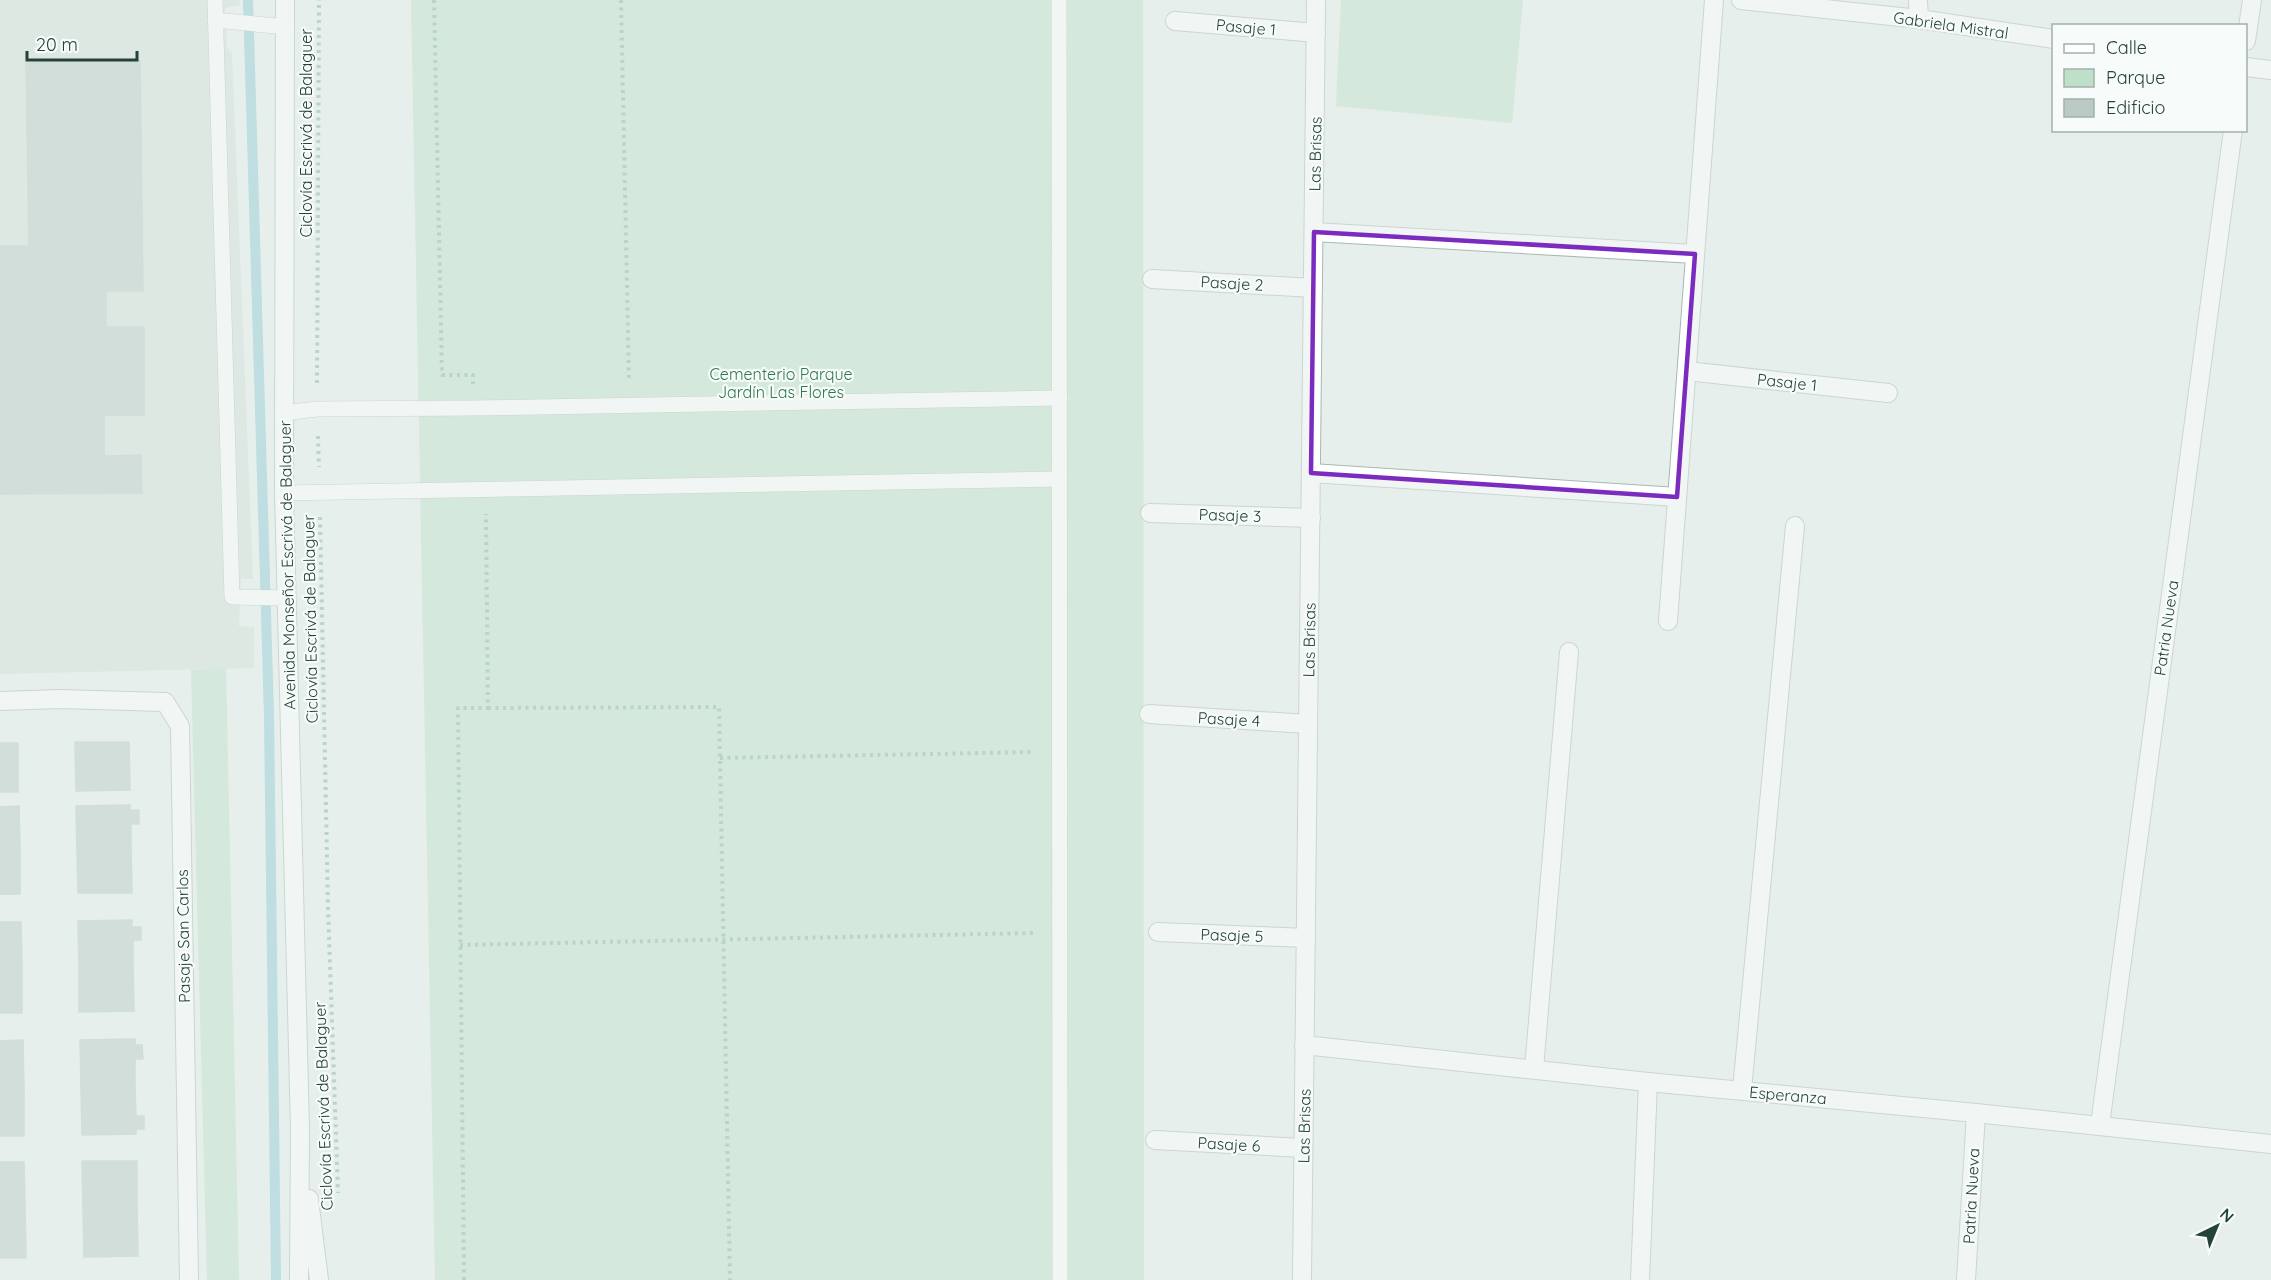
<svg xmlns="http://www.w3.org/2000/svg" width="2271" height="1280" font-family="Quicksand,sans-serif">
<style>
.built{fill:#d4dfda}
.green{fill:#bfe0c8}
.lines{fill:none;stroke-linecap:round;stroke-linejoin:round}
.stream{stroke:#8ec9d4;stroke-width:10}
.building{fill:#bbcac4;stroke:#b8c9c2;stroke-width:1.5}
.lane-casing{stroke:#a8b8b2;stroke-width:16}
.street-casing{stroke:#a8b8b2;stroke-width:20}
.secondary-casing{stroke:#a4bbb3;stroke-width:20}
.path{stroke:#86b3a5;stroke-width:4;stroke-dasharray:3 4.5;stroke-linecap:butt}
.lane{stroke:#fff;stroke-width:15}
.street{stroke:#fff;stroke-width:18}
.secondary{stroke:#fff;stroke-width:18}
.marked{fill:none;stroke:#7b2cbf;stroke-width:4.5;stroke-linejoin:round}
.labels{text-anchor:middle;stroke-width:4.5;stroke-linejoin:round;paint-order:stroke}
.street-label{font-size:16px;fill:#24423a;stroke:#f7fbf9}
.park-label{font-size:16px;fill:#2d7a4b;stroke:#f7fbf9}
</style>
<rect width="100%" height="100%" fill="#e6efeb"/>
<path class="built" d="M0,0H240V5L225,8L227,47L232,54L253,579H241L239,626L254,627V668L0,674Z"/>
<g class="green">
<path d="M411,0H1143L1144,1280H435Z"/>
<path d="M1341,0H1523L1512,123L1336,106Z"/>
<path d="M226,668L239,1280H207L191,670Z"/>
</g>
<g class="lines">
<path class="stream" d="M248,0L269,716L276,1280"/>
</g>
<g class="building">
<path d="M140,60L143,291H106V327H144V415H104V456L141,455L142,493L0,494V246H29L26,63Z"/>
<path d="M75,742H129L130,790L76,791Z"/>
<rect x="0" y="743" width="18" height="49"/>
<path d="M130,805V810H139V824H131V849L77,850L76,806Z"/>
<path d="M19,806L20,851H0V807Z"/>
<path d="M131,849L132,893H78L77,850Z"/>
<rect x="0" y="851" width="20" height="43"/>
<path d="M132,920V927H141V940H133V965L79,966L78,921Z"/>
<path d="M0,922H21L22,967H0Z"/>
<path d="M133,965L134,1011L79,1012V966Z"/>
<rect x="0" y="967" width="22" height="46"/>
<path d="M135,1039V1045H142L143,1059H135V1088H81L80,1040Z"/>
<path d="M23,1040L24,1089H0V1041Z"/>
<path d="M81,1088H135L136,1116H144V1129H136V1134L82,1135Z"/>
<rect x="0" y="1089" width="24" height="47"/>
<path d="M82,1161H137V1206H83Z"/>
<path d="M0,1162H24L25,1207H0Z"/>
<path d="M83,1206H137L138,1256L84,1257Z"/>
<path d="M0,1207H25L26,1258H0Z"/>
</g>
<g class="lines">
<defs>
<g id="lane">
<path d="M215,0L232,597L287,598"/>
<path d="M1059,0L1060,1280"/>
<path d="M215,20L286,27"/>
<path d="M283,413L317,409L474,408L1060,398"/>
<path d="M284,493L1059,479"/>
</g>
<g id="street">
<path d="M1741,0L1919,19L2054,39"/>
<path d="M1918,0L1919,19"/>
<path d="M1175,21L1316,33"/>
<path d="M2246,41L2252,0"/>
<path d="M2246,67L2271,70"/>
<path d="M1314,232L1695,254"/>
<path d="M1152,279L1313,288"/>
<path d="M1687,371L1888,393"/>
<path d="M1311,473L1677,497"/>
<path d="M1150,513L1311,518"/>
<path d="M1668,621L1714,0"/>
<path d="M0,701L59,699L165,702L180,726L189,1280"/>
<path d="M1149,714L1308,724"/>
<path d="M1158,932L1306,938"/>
<path d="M1304,1045L1648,1082L1976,1113L2271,1144"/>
<path d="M1534,1069L1569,652"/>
<path d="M1742,1090L1795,526"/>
<path d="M2100,1125L2233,130"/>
<path d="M1155,1140L1303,1148"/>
<path d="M1302,1280L1316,0"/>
<path d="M1640,1280L1648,1082"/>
<path d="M1966,1280L1976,1113"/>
</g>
<g id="secondary">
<path d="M285,0L284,493L300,1129L299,1280"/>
<path d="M309,1199L319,1280"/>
</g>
</defs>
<use href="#lane" class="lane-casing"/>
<use href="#street" class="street-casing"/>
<use href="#secondary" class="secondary-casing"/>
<g class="path">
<path d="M434,0L442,375H473V384"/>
<path d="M621,0L629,381"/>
<path d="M317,383L319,0"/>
<path d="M318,436L319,467"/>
<path d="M320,517L328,907L338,1193"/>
<path d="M488,708L719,707L730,1280"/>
<path d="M720,758L1034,752"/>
<path d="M460,945L1033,933"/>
<path d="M464,1280L458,708H488L486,514"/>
</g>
<use href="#lane" class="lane"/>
<use href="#street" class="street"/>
<use href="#secondary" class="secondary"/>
</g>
<path d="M0 0H2271V1280H0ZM1314,232L1695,254L1677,497L1311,473Z" fill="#e6efeb" fill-opacity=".55" fill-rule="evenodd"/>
<path class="marked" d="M1314,232L1695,254L1677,497L1311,473Z"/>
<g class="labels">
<g class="street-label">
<text transform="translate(1951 25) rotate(8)" y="6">Gabriela Mistral</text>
<text transform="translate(1246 27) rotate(5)" y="6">Pasaje 1</text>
<text transform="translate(306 133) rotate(-90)" y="6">Ciclovía Escrivá de Balaguer</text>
<text transform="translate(1315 154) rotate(-89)" y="6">Las Brisas</text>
<text transform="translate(1232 283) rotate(3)" y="6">Pasaje 2</text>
<text transform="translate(1787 382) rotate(6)" y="6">Pasaje 1</text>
<text transform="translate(1230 515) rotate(2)" y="6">Pasaje 3</text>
<text transform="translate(287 565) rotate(-91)" y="6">Avenida Monseñor Escrivá de Balaguer</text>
<text transform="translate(310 619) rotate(-91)" y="6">Ciclovía Escrivá de Balaguer</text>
<text transform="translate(2166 628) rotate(-82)" y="6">Patria Nueva</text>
<text transform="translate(1309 640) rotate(-89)" y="6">Las Brisas</text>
<text transform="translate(1229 719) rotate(3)" y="6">Pasaje 4</text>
<text transform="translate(1232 935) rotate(2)" y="6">Pasaje 5</text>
<text transform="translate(183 936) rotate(-91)" y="6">Pasaje San Carlos</text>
<text transform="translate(1788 1095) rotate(5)" y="6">Esperanza</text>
<text transform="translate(323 1106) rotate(-92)" y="6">Ciclovía Escrivá de Balaguer</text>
<text transform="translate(1304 1126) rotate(-89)" y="6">Las Brisas</text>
<text transform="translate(1229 1144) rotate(3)" y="6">Pasaje 6</text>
<text transform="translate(1971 1196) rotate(-87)" y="6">Patria Nueva</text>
</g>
<g class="park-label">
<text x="781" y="380">Cementerio Parque<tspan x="781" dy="18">Jardín Las Flores</tspan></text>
</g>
</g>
<rect x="2052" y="24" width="195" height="108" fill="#f7fbf9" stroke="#a3b1ad" stroke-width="1.5"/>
<rect x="2064" y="44" width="30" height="9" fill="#ffffff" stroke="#a3b1ad" stroke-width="1.5"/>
<text x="2106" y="54" font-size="18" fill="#24423a">Calle</text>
<rect x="2064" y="69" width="30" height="18" fill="#bfe0c8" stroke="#a3b1ad" stroke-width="1.5"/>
<text x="2106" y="84" font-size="18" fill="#24423a">Parque</text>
<rect x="2064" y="99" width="30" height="18" fill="#bbcac4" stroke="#a3b1ad" stroke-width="1.5"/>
<text x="2106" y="114" font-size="18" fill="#24423a">Edificio</text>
<g transform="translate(2217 1226) rotate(43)" stroke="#f7fbf9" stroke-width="4.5" paint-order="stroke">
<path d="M0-4.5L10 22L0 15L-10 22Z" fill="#24423a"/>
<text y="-9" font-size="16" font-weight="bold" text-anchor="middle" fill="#24423a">N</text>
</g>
<path d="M27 51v9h110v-9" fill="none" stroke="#24423a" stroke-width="3"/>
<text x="36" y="51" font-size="18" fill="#24423a" stroke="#f7fbf9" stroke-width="4.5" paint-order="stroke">20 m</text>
</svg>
